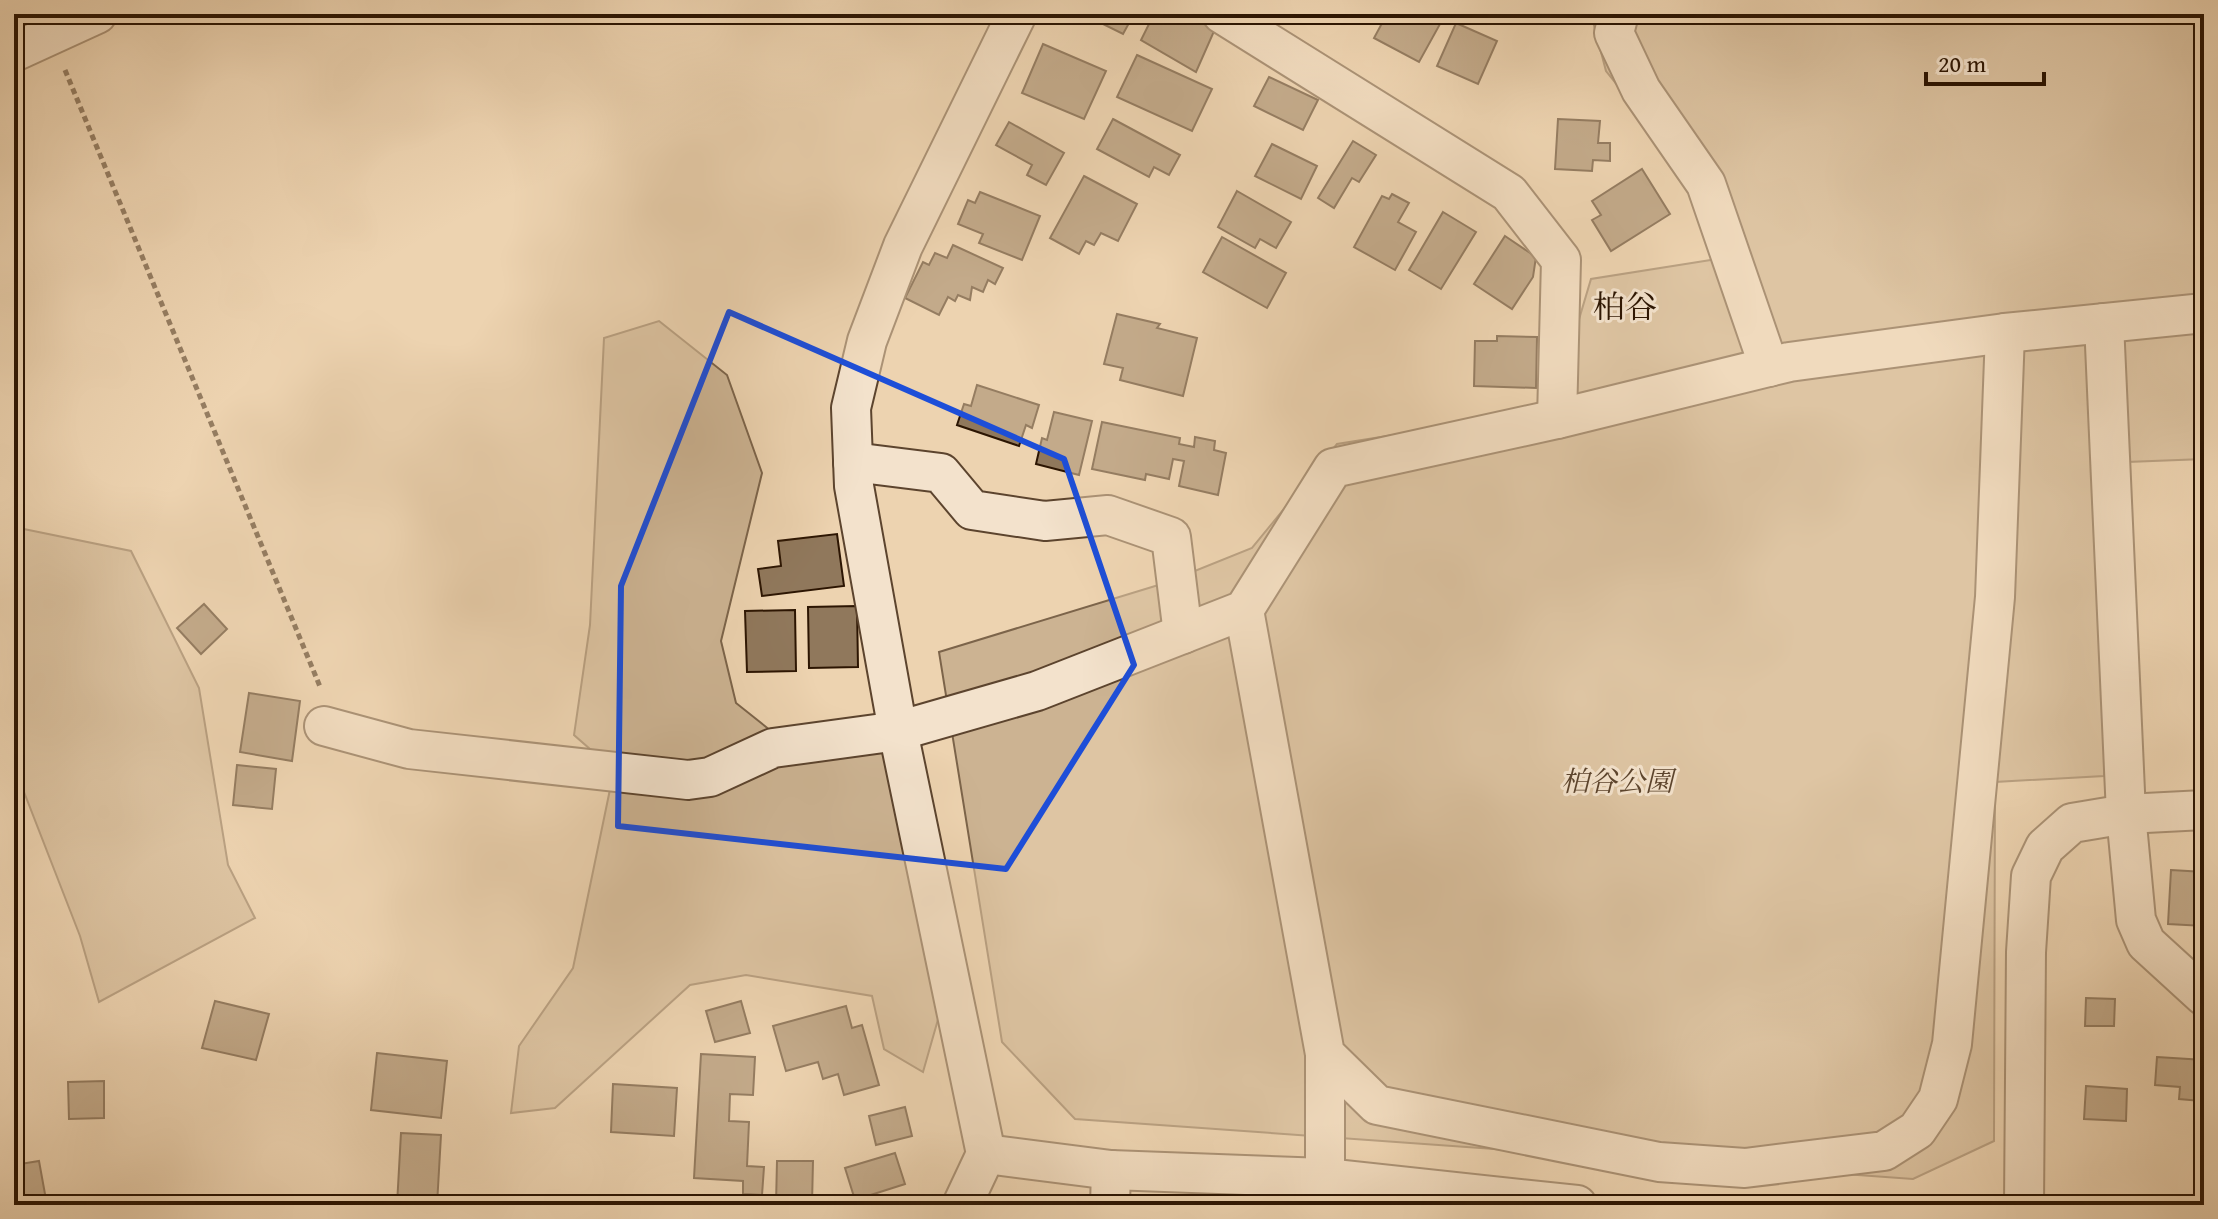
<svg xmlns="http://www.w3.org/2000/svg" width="2218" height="1219" font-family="'Gentium Book Plus','Noto Serif JP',serif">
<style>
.green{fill:#ccb392;stroke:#7c644a;stroke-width:2}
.building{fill:#90785c;stroke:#2c1502;stroke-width:2}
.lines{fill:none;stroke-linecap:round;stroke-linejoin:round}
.minor-casing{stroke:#5c442e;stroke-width:42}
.path{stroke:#2c1502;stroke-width:5;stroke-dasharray:6 4;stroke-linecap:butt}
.minor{stroke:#f3e2cc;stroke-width:38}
.marked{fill:none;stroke:#1d4ed8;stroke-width:6;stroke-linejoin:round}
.labels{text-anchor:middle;stroke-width:6;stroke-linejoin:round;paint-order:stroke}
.park-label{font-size:28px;font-style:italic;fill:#5c442d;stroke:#f3e2cc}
.quarter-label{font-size:32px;fill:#2c1502;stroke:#f3e2cc}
</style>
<rect width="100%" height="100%" fill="#edd3b0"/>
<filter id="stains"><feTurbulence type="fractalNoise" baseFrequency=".0025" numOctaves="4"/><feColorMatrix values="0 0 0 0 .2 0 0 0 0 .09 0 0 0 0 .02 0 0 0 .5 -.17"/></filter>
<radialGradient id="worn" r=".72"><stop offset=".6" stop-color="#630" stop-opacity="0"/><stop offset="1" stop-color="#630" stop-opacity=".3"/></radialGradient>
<g class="green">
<path d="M1591,14H2204V459L2127,462L2104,776L1995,782L1994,1141L1913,1179L1075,1119L1002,1042L939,652L1165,583L1252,548L1337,444L1552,410L1591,279L1736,256L1686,171L1606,71Z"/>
<path d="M659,321L727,375L762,473L721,641L736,703L790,746L879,733L939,1016L923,1072L884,1049L872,996L746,975L690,985L555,1108L511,1113L519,1046L573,968L614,770L574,735L590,625L604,338Z"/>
<path d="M14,527L131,551L199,688L228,865L255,918L99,1002L80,936L22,787L14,782Z"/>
</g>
<g class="building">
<path d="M1106,14H1134L1123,34L1101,23Z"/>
<path d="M1154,14H1185L1215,29L1196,72L1141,40Z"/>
<path d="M1349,14H1366L1361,22Z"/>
<path d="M1387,14H1444L1445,15L1419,62L1374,38Z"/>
<path d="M1456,23L1497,41L1478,84L1437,66Z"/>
<path d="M1043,44L1106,71L1084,119L1022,93Z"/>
<path d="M1137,55L1212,89L1192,131L1117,97Z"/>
<path d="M1269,77L1318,100L1303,130L1254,106Z"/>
<path d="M1113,119L1180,155L1169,175L1154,167L1149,177L1097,149Z"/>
<path d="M1558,119L1600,121L1598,143H1610V161L1593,160L1592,171L1555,169Z"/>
<path d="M1009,122L1064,153L1046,185L1027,175L1032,165L996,145Z"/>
<path d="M1353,141L1376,155L1359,182L1352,178L1334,208L1318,198Z"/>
<path d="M1272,144L1317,166L1301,199L1255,176Z"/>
<path d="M1642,169L1670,214L1611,251L1592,220L1601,215L1592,201Z"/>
<path d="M1084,176L1137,204L1118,241L1101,233L1094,245L1086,241L1079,254L1050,238Z"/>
<path d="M1237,191L1291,222L1276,248L1260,239L1255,248L1218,227Z"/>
<path d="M980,192L1040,216L1022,260L979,243L983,234L958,224L968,200L975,203Z"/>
<path d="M1392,194L1409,203L1398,222L1416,232L1395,270L1354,247L1382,196L1389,199Z"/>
<path d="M1443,212L1476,232L1441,289L1409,270Z"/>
<path d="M1505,236L1536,257L1533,277L1512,309L1474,284Z"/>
<path d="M1222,237L1286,273L1267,308L1203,272Z"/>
<path d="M953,245L1003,268L995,284L988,280L983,292L972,287L970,300L958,295L955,301L948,297L939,315L905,298L923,262L929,265L935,253L947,258Z"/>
<path d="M1117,314L1160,324L1157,328L1197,338L1183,396L1120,380L1123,368L1104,364Z"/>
<path d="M1497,336L1537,337L1536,388L1474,386L1475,341H1497Z"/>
<path d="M977,385L1039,405L1032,428L1026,425L1019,446L957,425L964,404L971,406Z"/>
<path d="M1054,412L1092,421L1079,475L1036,464L1042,438L1047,440Z"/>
<path d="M1102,422L1180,438L1179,444L1194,447L1195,437L1215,441L1214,450L1226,453L1218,495L1179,486L1184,461L1173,459L1169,479L1146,474L1145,480L1092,469Z"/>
<path d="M837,534L844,586L762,596L758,569L781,566L778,541Z"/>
<path d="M204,604L227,629L201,654L177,628Z"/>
<path d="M857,606L858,667L809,668L808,607Z"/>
<path d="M795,610L796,671L747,672L745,611Z"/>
<path d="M249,693L300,701L292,761L240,752Z"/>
<path d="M237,765L276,769L272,809L233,805Z"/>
<path d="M2171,870L2204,872V926L2168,924Z"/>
<path d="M2086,998L2115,999L2114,1026H2085Z"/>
<path d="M215,1001L269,1014L256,1060L202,1048Z"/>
<path d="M741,1001L750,1033L715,1042L706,1011Z"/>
<path d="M846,1006L852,1028L862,1025L879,1085L844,1095L838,1074L823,1079L818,1062L786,1071L773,1026Z"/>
<path d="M377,1053L447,1061L441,1118L371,1110Z"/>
<path d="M701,1054L755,1057L753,1095L730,1094L729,1121L749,1122L747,1166L764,1167L762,1195L743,1194V1181L694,1178Z"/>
<path d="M2157,1057L2204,1060L2201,1101L2179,1099L2180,1087L2155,1085Z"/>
<path d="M104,1081V1118L69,1119L68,1082Z"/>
<path d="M613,1084L677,1088L674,1136L611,1132Z"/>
<path d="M2086,1086L2127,1089L2126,1121L2084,1119Z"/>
<path d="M905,1107L912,1136L876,1145L869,1116Z"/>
<path d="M401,1133L441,1135L437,1205H397Z"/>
<path d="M895,1153L905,1184L855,1200L845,1168Z"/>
<path d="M39,1161L47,1205H14V1165Z"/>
<path d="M777,1161H813L812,1204H776Z"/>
</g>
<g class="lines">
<defs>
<g id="minor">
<path d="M1222,14L1509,193L1561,260L1557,419"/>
<path d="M1619,14L1614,33L1641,90L1706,184L1769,367"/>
<path d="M14,52L97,14"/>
<path d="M2104,323L2126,814L2136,920L2146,943L2204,996"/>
<path d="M853,462L941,473L972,510L1045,521L1108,515L1171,537L1183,634"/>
<path d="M1244,610L1325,1054L1377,1105L1659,1162L1745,1168L1884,1151L1917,1130L1938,1099L1952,1044L1995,597L2005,333"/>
<path d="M324,726L409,749L688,780L710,777L773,748L898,731L1037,691L1244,610L1333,468L1557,419L1789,362L2005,333L2204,313"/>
<path d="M986,1154L1111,1170L1325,1178L1577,1205"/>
<path d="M1325,1178V1054"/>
<path d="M962,1205L986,1154L898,731L854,486L851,408L867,341L903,246L1017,14"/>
<path d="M1110,1205L1111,1170"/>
<path d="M2024,1205L2026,952L2031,876L2045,847L2072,823L2126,814L2204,810"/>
</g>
</defs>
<use href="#minor" class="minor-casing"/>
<path class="path" d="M65,70L321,689"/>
<use href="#minor" class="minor"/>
</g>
<path d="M0 0H2218V1219H0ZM729,312L1064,459L1134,665L1006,869L618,826L621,586Z" fill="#edd3b0" fill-opacity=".55" fill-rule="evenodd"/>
<path class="marked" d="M729,312L1064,459L1134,665L1006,869L618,826L621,586Z"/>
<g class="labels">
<g class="park-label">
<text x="1617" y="791">柏谷公園</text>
</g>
<g class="quarter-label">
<text x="1625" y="318">柏谷</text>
</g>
</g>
<rect width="2218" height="1219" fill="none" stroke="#edd3b0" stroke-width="48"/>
<rect x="16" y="16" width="2186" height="1187" fill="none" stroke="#2c1502" stroke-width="4"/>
<rect x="24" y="24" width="2170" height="1171" fill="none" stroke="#2c1502" stroke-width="2"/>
<path d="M1926 72v12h118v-12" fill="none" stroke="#2c1502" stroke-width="4"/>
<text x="1938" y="72" font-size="24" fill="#2c1502" stroke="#f3e2cc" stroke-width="6" paint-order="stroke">20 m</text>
<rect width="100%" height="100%" filter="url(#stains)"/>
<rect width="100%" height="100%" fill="url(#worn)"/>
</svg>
